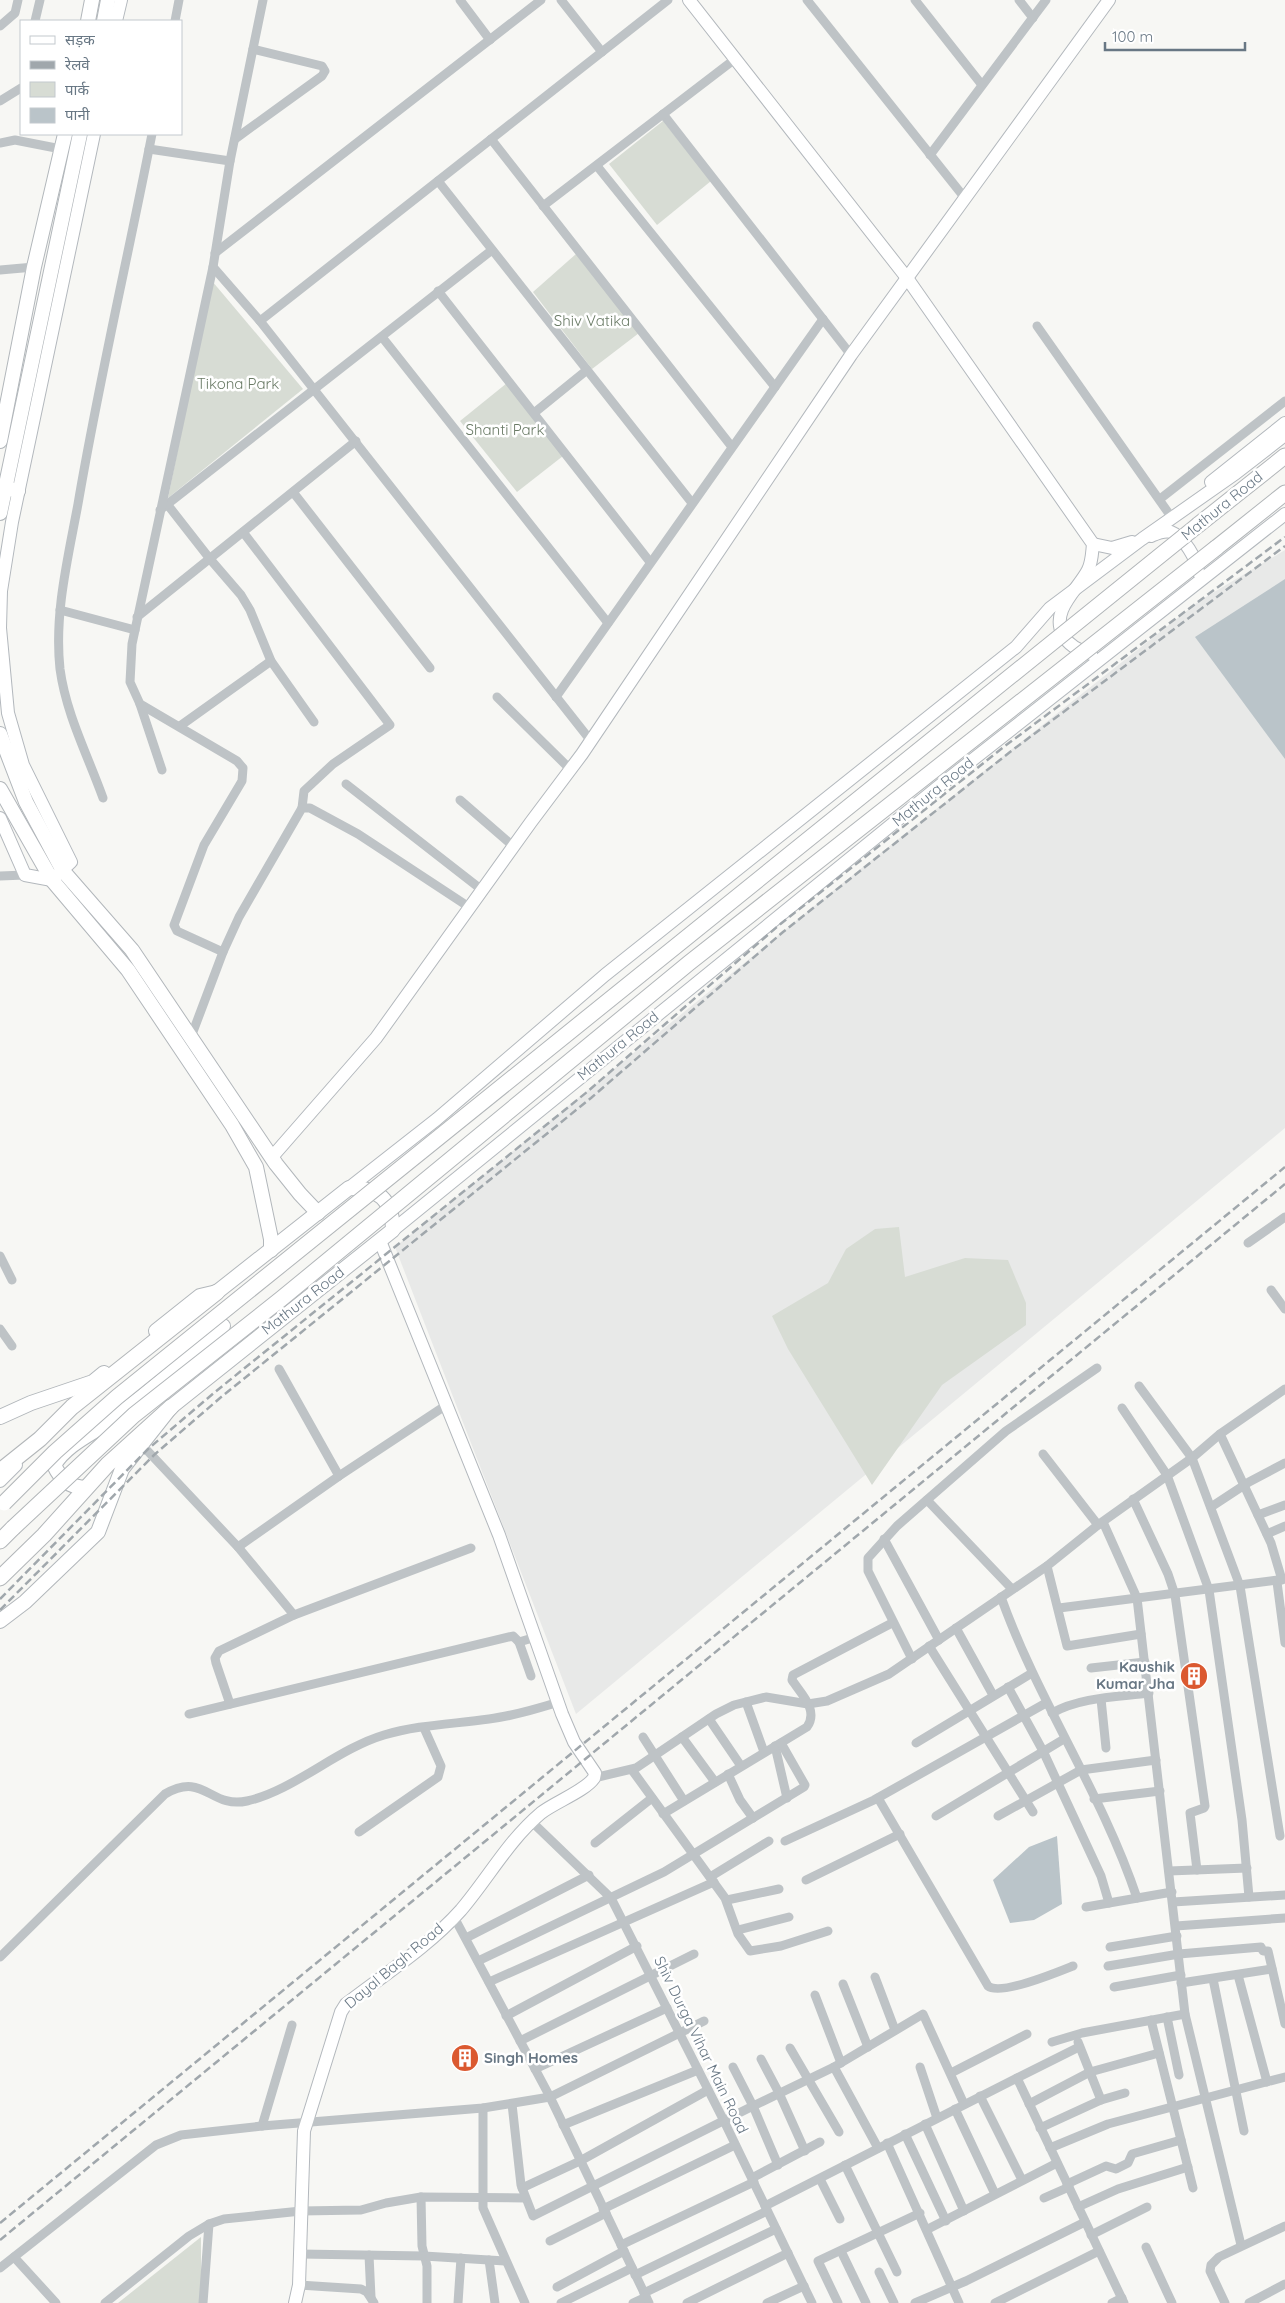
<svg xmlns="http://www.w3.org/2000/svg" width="1285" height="2303" font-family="Quicksand,'Noto Sans Devanagari',sans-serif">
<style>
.built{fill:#e8e9e8}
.green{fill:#d7dcd4}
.water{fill:#bac4c9}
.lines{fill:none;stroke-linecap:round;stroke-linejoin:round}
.secondary-casing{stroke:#b3b8bd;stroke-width:14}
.primary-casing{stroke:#b2b7bb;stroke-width:16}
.highway-casing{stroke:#b2b6b9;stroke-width:17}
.street{stroke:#bec3c6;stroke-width:9}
.secondary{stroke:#fff;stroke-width:12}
.primary{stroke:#fff;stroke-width:14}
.highway{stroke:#fff;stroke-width:15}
.rail{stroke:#a0a7ac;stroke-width:2.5;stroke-dasharray:8 4;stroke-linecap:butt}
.highway-bridge-casing{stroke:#b2b6b9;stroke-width:17;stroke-linecap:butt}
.highway-bridge{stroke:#fff;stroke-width:15}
.labels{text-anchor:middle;stroke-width:5;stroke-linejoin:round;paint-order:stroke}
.park-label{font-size:15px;fill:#6a7b66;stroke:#fff}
.street-label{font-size:15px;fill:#687784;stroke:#fff}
.poi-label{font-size:15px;font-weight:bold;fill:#687784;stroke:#fff;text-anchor:end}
</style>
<rect width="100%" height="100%" fill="#f7f7f4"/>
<path class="built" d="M1285,550V1128L576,1714L395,1247L834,890L1199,601Z"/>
<g class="green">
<path d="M663,121L711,181L657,225L609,164Z"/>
<path d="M576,254L639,333L592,369L533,292Z"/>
<path d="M212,281L303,389L168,498Z"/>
<path d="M507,383L563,456L517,492L460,421Z"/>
<path d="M899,1227L905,1277L965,1258L1008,1260L1026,1303V1325L942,1385L872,1485L788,1349L772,1316L828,1283L846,1249L875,1229Z"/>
<path d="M201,2237V2303H118Z"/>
</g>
<g class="water">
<path d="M1285,579V759L1195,637Z"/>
<path d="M1057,1836L1062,1904L1034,1920L1010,1923L993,1880L1029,1847Z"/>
</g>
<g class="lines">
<defs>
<g id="secondary">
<path d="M689,0L907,278L1093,544C1092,553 1092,562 1088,570C1078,590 1050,610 1063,635C1069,646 1079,651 1091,654"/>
<path d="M116,21L121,0"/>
<path d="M1211,482L1285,423"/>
<path d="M1151,536C1158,533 1164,530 1171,532C1184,537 1197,559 1198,572"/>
<path d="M1093,544L1112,548L1132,542"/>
<path d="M0,818L25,875L52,880L71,862L23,765L8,713L0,628L1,591L12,522L94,134"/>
<path d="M272,1157L376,1038L531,822L582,754L851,355L1109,0"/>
<path d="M349,1188L437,1119L605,975L1016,647L1050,608L1142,539L1236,473L1285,435"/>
<path d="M393,1230L938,787L1285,514"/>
<path d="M0,1481L16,1465"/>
<path d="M295,2303L299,2285L304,2131L341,2012L346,2004C385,1974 429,1946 461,1910C489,1877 508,1841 541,1813C555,1802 585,1791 594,1778L595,1773L574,1742L562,1714L499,1535L380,1241"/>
</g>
<g id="primary">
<path d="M88,21L92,0"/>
<path d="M104,21L108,0"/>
<path d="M0,441L34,267L65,134"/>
<path d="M6,488L18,491"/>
<path d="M0,513L80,134"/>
<path d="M0,734L26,802L63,871L132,950L276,1164L300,1194L318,1213"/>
<path d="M0,789L52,880L128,970L232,1125L256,1167L271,1239V1250"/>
<path d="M0,1417L31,1403L93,1382L104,1373"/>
<path d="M86,1488C69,1487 61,1480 54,1465C68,1442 97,1432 117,1416C154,1388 189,1358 223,1326"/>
<path d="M0,1621L25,1602L98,1532L122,1469L171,1407L393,1230C392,1199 379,1188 349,1188L217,1292L200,1296L156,1331"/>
</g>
<g id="highway">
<path d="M1198,525L1285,456"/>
<path d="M1216,548L1285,493"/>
<path d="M0,1471L40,1439L72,1407L217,1292"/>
<path d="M0,1541L13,1528"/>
<path d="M0,1578L44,1535L108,1464L171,1407"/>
</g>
</defs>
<use href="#secondary" class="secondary-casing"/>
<use href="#primary" class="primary-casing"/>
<use href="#highway" class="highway-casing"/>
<g class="street">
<path d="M460,0L490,40"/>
<path d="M561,0L602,52"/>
<path d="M807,0L964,197"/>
<path d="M915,0L982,85"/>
<path d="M1019,0L1033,18"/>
<path d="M35,21L40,0"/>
<path d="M175,21L179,0"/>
<path d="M0,26L15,13L18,0"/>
<path d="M0,101L21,88"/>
<path d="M663,114L851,355"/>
<path d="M235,139L322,76L325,71L322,66L253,49"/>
<path d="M491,139L732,447"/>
<path d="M0,143L15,140L61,149"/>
<path d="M149,149L230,161"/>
<path d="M930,155L1046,0"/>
<path d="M597,166L775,387"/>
<path d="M438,181L692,503"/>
<path d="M543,206L735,59"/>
<path d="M215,253L541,0"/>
<path d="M213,267L260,321L591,741"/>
<path d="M0,270L34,267"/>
<path d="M438,291L650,562"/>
<path d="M260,321L668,0"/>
<path d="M1037,326L1172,518"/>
<path d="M382,337L608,623"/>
<path d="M534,413L587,370"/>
<path d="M293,492L430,668"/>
<path d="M1160,499L1285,401"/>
<path d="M167,504L210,559L241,595L250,610L271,661L314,722"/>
<path d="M160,510L492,250"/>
<path d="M243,532L390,725L333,764L304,791L302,808"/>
<path d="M60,610L135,630"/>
<path d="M137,617L356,441"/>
<path d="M497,697L571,770"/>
<path d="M556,697L823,319"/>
<path d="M140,704L162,770"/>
<path d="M180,726L271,661"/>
<path d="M346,784L482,890"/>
<path d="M103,798C88,756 66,714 60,669C54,614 68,558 78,504C99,380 128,257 152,134"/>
<path d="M460,800L513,846"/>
<path d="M0,876L25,875"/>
<path d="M223,952L177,931L174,925L204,845L242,781L243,768L237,761L140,704L130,682L132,644L213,267L230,161L263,0"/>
<path d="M191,1037L223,952L239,917L302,808H310L358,834L469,907"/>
<path d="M1248,1243L1285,1217"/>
<path d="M0,1256L12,1280"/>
<path d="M1271,1290L1285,1309"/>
<path d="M0,1329L12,1346"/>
<path d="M279,1369L339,1476"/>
<path d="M1139,1386L1192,1458L1240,1586L1280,1836"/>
<path d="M1122,1408L1167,1475L1209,1590L1242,1820L1249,1897"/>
<path d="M1220,1434L1271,1543L1282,1580"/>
<path d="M142,1445L238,1547L294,1615"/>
<path d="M1043,1454L1098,1525"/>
<path d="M1133,1499L1168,1574L1175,1595L1205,1806L1204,1808L1190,1813L1197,1870"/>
<path d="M927,1500L1012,1589"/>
<path d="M1211,1507L1249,1482L1285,1463"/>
<path d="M1258,1515L1285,1505"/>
<path d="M1103,1522L1137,1598L1185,2014L1241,2245"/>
<path d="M1267,1534L1285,1526"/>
<path d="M884,1539L939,1640"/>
<path d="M238,1547L339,1476L448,1404"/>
<path d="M1047,1566L1067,1646L1141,1634"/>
<path d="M1277,1582L1285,1643"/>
<path d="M1001,1597C1038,1701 1102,1793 1137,1898"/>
<path d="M1059,1608L1285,1579"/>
<path d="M956,1628L993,1695"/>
<path d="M519,1642L531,1676"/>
<path d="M929,1646L1033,1812"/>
<path d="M912,1659L868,1571V1558L897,1526L1006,1431L1097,1368"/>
<path d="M1091,1668L1145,1662"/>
<path d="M1008,1687L1043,1751L1101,1876L1109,1903"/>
<path d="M1101,1699L1106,1748"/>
<path d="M746,1702L764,1752"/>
<path d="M230,1704L216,1663L215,1658L219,1651L294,1615L471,1548"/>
<path d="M1052,1713C1080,1697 1117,1697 1149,1693"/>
<path d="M189,1714L513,1636L519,1642L536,1637"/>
<path d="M709,1719L741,1766"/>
<path d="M643,1737L684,1801"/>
<path d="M682,1737L715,1782"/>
<path d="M916,1743L1032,1673"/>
<path d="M775,1746L787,1798"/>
<path d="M632,1770L725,1898L738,1934L750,1951L781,1946L828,1931"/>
<path d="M728,1774L740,1800L753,1818"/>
<path d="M594,1778L636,1768L716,1714L734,1705L766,1697L808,1704L827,1701L889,1674L1047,1566L1098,1525L1192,1458L1220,1434L1285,1389"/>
<path d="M878,1798L988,1986C1000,1996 1058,1972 1073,1966"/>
<path d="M1094,1799L1160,1791"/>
<path d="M663,1814L807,1727C819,1710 801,1694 792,1680L793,1675L892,1623"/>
<path d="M936,1816L1064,1739"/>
<path d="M998,1816L1081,1770L1156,1760"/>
<path d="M532,1822L611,1898L724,2121L812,2303"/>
<path d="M359,1832L438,1777L441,1766L424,1728"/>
<path d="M785,1841L874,1800L1046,1703"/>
<path d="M595,1843L652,1798"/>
<path d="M1169,1871L1247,1868"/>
<path d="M710,1877L769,1841"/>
<path d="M806,1880L900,1834"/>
<path d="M727,1900L779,1889"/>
<path d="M1173,1902L1285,1895"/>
<path d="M1086,1907L1172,1892"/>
<path d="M454,1917L550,2097L649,2303"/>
<path d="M1176,1926L1285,1918"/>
<path d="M738,1930L789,1917"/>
<path d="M466,1938L589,1875"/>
<path d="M1110,1947L1177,1936"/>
<path d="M0,1957L165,1794C204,1771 210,1809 247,1801C293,1791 337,1749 384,1735C417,1725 454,1724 489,1719C513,1716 536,1709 559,1702"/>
<path d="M478,1961L664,1872L804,1787L805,1785L781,1743"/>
<path d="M1108,1966L1179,1954L1261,1947L1263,1951H1268L1285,2024"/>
<path d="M1238,1975L1267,2082"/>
<path d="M875,1977L895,2030"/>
<path d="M1213,1979L1244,2131"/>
<path d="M489,1982L714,1882"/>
<path d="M1181,1983L1272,1969"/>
<path d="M843,1984L868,2047"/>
<path d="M1114,1987L1181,1975"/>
<path d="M815,1995L841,2063"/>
<path d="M506,2016L637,1946"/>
<path d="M1167,2017L1179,2075"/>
<path d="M1151,2020L1193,2188"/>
<path d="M520,2041L694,1954"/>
<path d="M1052,2042L1082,2033L1185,2014"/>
<path d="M1078,2042L1101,2100"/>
<path d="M790,2048L839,2132"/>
<path d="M761,2059L779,2093L805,2151"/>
<path d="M733,2067L753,2106L834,2067L923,2014L964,2104"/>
<path d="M834,2067L878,2148"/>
<path d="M920,2067L937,2118"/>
<path d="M535,2069L667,2008"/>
<path d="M951,2073L1027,2034"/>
<path d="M1017,2078L1079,2047"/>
<path d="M980,2096L1022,2180"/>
<path d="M512,2104L521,2185L533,2216L753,2106L778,2165"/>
<path d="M1029,2104L1090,2072L1159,2053"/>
<path d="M483,2108V2208L525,2303"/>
<path d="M955,2109L995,2194"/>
<path d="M925,2124L964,2211"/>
<path d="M563,2125L698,2070"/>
<path d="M262,2126L292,2025"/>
<path d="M1040,2128L1101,2100L1125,2093"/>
<path d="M905,2134L946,2221"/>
<path d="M887,2143L959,2303"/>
<path d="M1050,2148L1108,2124L1285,2077"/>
<path d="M845,2165L897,2272"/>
<path d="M752,2178L820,2142"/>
<path d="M820,2179L840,2219"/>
<path d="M1067,2184L1106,2166L1116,2169L1128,2163L1132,2154L1181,2140"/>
<path d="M522,2188L580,2161L708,2090"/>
<path d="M421,2197L422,2246L427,2266V2303"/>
<path d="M1044,2198L1069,2187"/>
<path d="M765,2206L1017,2078L1124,2303"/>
<path d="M1078,2207L1118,2189L1188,2167"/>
<path d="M603,2209L735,2145"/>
<path d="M928,2229L1057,2163"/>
<path d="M1091,2235L1147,2207"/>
<path d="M550,2241L606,2213"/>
<path d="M621,2245L754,2182"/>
<path d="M1146,2247L1172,2303"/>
<path d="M841,2251L866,2303"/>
<path d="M300,2254L424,2256L505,2261"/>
<path d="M369,2255L371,2297"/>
<path d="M14,2257L56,2303"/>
<path d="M489,2260L495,2303"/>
<path d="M0,2268L156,2145L181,2135L262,2126L483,2108L550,2097L704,2021"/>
<path d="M879,2272L894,2303"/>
<path d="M635,2275L767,2211"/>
<path d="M299,2285L361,2289L367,2292L374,2303"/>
<path d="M557,2287L624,2251"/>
<path d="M644,2293L776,2229"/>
<path d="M105,2303L189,2236L209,2224L224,2219L301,2211L361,2210L386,2203L421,2197L525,2198"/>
<path d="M203,2303L209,2224"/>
<path d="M458,2303L461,2258"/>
<path d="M561,2303L632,2268"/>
<path d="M633,2303L646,2297"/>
<path d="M687,2303L788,2253"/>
<path d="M767,2303L804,2286"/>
<path d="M838,2303L818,2261L920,2213"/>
<path d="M915,2303L966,2281L1085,2222"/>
<path d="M995,2303L1099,2251"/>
<path d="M1112,2303L1122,2298"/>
<path d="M1225,2303L1210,2271L1211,2265L1219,2257L1285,2226"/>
<path d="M1249,2303L1285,2284"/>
</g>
<use href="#secondary" class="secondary"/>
<use href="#primary" class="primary"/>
<use href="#highway" class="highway"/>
<g class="rail">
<path d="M0,1599L148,1449L215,1392L587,1092L778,926L1005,746L1285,537"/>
<path d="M0,1610L154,1455L220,1398L591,1098L783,932L1010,752L1285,546"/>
<path d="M0,2223L1285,1167"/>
<path d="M0,2240L1285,1184"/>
</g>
<defs>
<g id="highway-bridge">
<path d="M4,1503L55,1452L117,1397L1198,525"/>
<path d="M13,1528L134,1415L281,1299L689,963L1216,548"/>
</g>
</defs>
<use href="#highway-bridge" class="highway-bridge-casing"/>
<use href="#highway-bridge" class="highway-bridge"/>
</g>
<defs>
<symbol id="building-disc" viewBox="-11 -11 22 22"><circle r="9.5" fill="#db5930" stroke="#fff"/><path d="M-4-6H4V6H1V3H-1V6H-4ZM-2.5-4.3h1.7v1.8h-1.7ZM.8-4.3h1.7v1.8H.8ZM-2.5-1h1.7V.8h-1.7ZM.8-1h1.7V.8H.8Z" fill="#fff"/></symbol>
</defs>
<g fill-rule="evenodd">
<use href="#building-disc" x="1178" y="1660" width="32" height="32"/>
<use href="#building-disc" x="449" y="2042" width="32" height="32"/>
</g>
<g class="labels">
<g class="park-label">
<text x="592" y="326">Shiv Vatika</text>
<text x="238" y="389">Tikona Park</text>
<text x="505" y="435">Shanti Park</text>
</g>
<g class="street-label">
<text transform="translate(1222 506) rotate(-39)" y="5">Mathura Road</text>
<text transform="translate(933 792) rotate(-39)" y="5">Mathura Road</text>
<text transform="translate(618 1046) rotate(-39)" y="5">Mathura Road</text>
<text transform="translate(303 1301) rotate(-38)" y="5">Mathura Road</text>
<text transform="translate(394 1966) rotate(-40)" y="5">Dayal Bagh Road</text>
<text transform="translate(701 2045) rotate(64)" y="5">Shiv Durga Vihar Main Road</text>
</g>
<g class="poi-label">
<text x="1175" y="1672">Kaushik<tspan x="1175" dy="17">Kumar Jha</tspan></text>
<text x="484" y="2063" text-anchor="start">Singh Homes</text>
</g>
</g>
<rect x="20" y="20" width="162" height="115" fill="#ffffff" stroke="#c3c9ce"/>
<rect x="30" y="36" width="25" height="8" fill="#ffffff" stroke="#c3c9ce"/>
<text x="65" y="45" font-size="15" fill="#687784">सड़क</text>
<rect x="30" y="61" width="25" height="8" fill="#a0a7ac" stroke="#c3c9ce"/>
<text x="65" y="70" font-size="15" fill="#687784">रेलवे</text>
<rect x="30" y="82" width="25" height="15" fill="#d7dcd4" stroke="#c3c9ce"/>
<text x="65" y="95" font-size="15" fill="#687784">पार्क</text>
<rect x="30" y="108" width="25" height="15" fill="#bac4c9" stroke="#c3c9ce"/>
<text x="65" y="120" font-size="15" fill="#687784">पानी</text>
<path d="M1105 42v8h140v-8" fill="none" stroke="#687784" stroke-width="2.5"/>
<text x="1112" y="42" font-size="15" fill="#687784" stroke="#ffffff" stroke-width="4" paint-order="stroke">100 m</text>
</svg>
